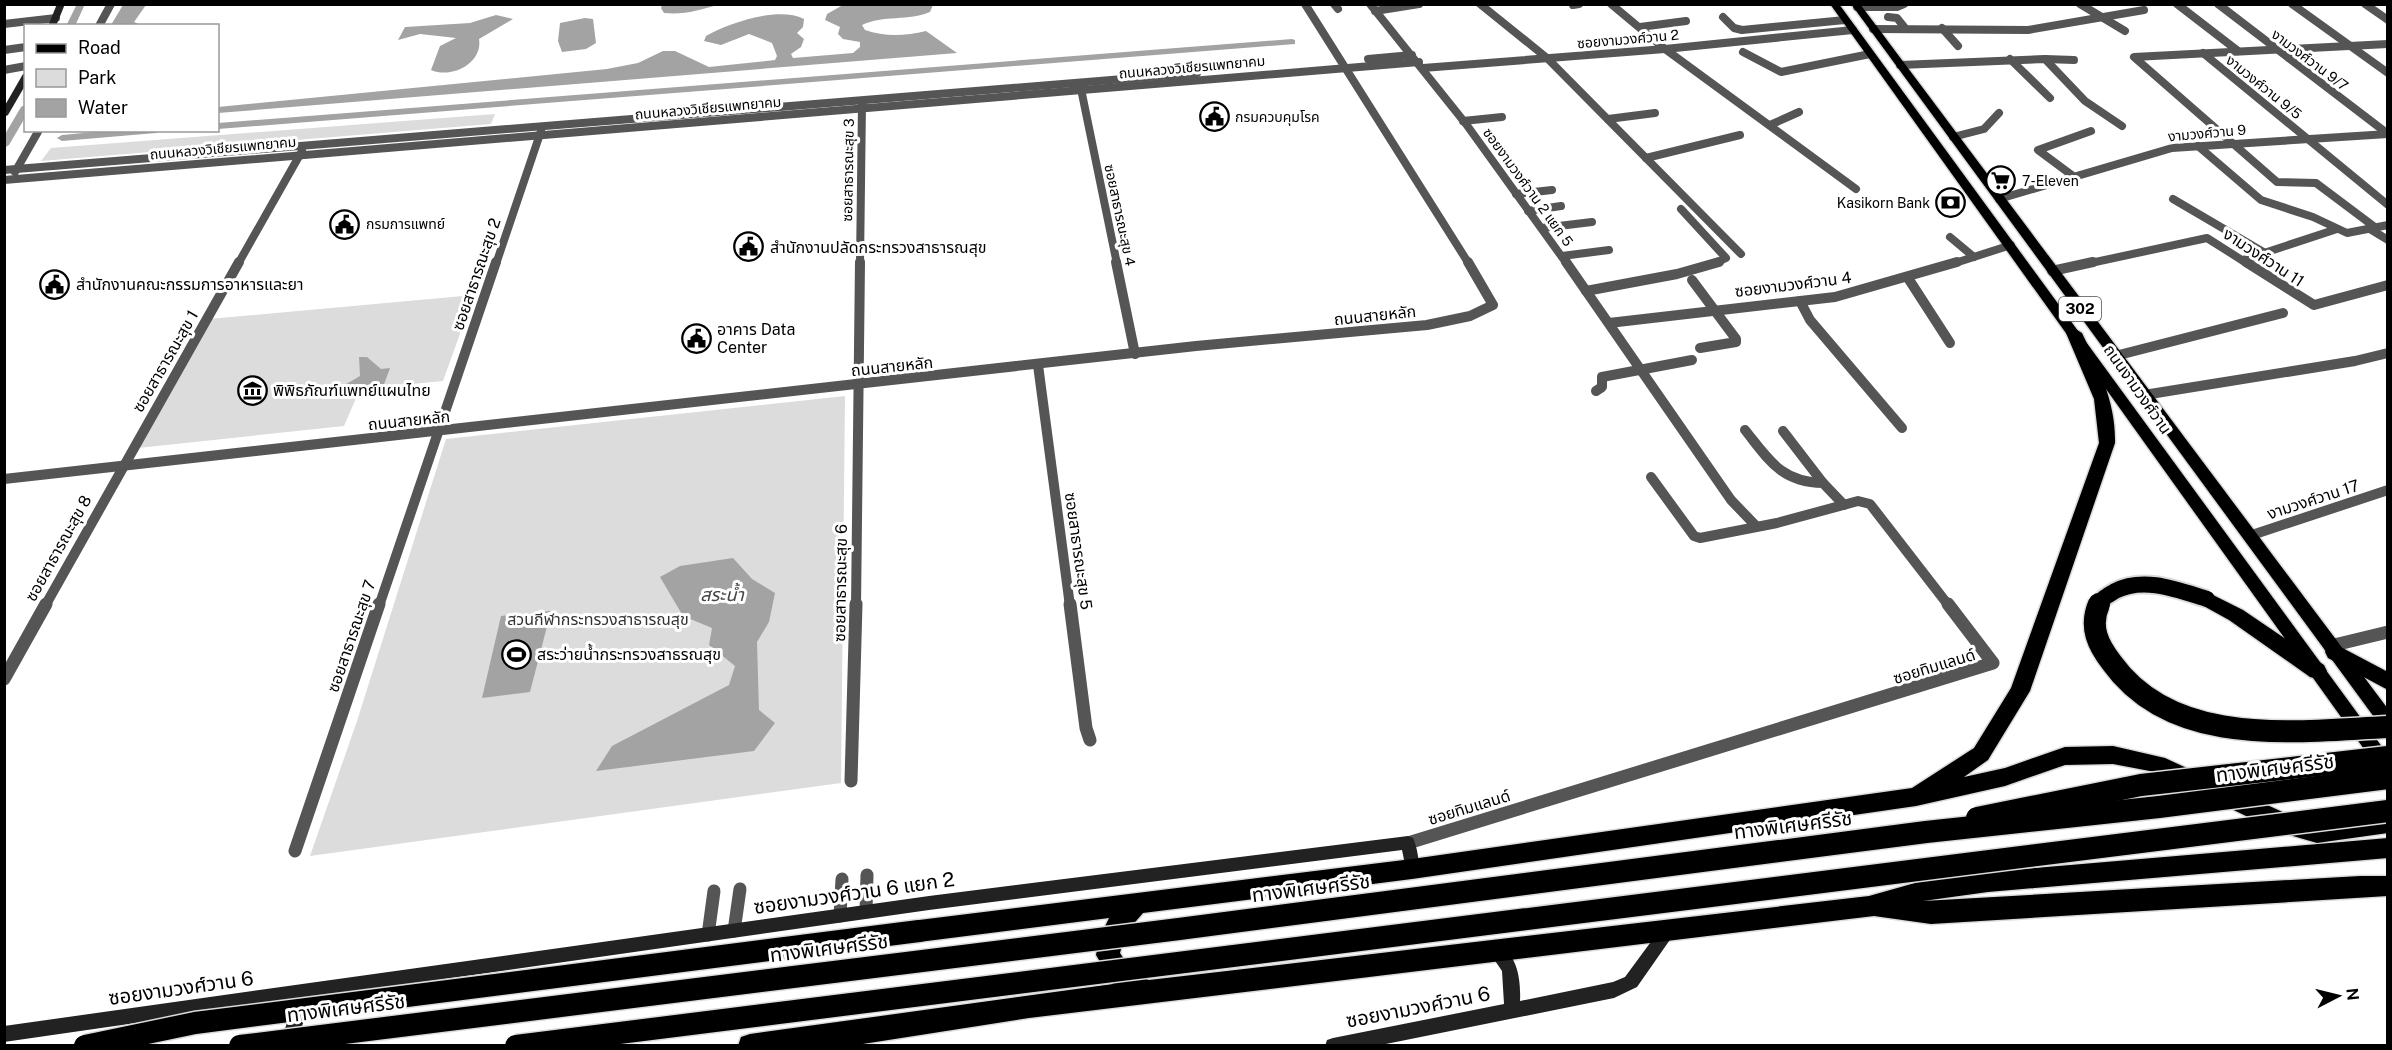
<svg xmlns="http://www.w3.org/2000/svg" width="2392" height="1050" font-family="'Public Sans','Noto Sans Thai',sans-serif">
<style>
.green{fill:#dcdcdc}
.water{fill:#a3a3a3}
.lines{fill:none;stroke-linecap:round;stroke-linejoin:round}
.canal{fill:#a3a3a3;fill-rule:evenodd}
.primary-casing{stroke:#dbdbdb;stroke-width:3}
.highway-casing{stroke:#dbdbdb;stroke-width:3}
.street-far2{stroke:#555;stroke-width:8}
.street-far1{stroke:#555;stroke-width:10}
.street{stroke:#555;stroke-width:13}
.secondary{fill:#222;fill-rule:evenodd}
.primary{fill:#000;fill-rule:evenodd}
.highway{fill:#000;fill-rule:evenodd}
.highway-bridge-far1-casing{stroke:#dbdbdb;stroke-width:20;stroke-linecap:butt}
.highway-bridge-casing{stroke:#dbdbdb;stroke-width:25;stroke-linecap:butt}
.highway-bridge-far1{stroke:#000;stroke-width:16}
.highway-bridge{stroke:#000;stroke-width:22}
.labels{text-anchor:middle;stroke-width:6;stroke-linejoin:round;paint-order:stroke}
.far-street-label{font-size:14px;fill:#000;stroke:#fff}
.far-poi-label{font-size:14px;fill:#000;stroke:#fff;text-anchor:start}
.shield{fill:#fff;stroke:#4c4c4c;stroke-width:1.5}
.shield-label{font-size:15px;font-weight:bold;fill:#000}
.poi-label{font-size:16px;fill:#000;stroke:#fff;text-anchor:start}
.street-label{font-size:16px;fill:#000;stroke:#fff}
.park-label{font-size:16px;fill:#333;stroke:#fff}
.water-label{font-size:18px;font-style:italic;fill:#444;stroke:#fff}
.near-street-label{font-size:20px;fill:#000;stroke:#fff}
</style>
<rect width="100%" height="100%" fill="#fff"/>
<g class="green">
<path d="M495,114L491,124L41,161L51,148Z"/>
<path d="M474,295L443,381L360,389L344,426L138,448L209,319Z"/>
<path d="M845,396L841,783L310,856L357,721L446,439Z"/>
</g>
<g class="water">
<path d="M123,5H146L134,22L141,25H111Z"/>
<path d="M662,5V4L718,5C699,10 685,15 664,13L661,8Z"/>
<path d="M843,5H933L930,12C909,21 883,15 862,25L865,30C885,37 905,36 926,31L957,53L218,113V107L607,69L638,63L663,51H675L709,67L775,60L777,56L772,43L749,34L721,45L704,41L706,36C729,23 778,6 804,19L803,27L797,33L804,39L801,47L791,54L793,58L853,53L860,47V42L843,39L838,34L840,27L825,20L827,14Z"/>
<path d="M496,15L513,19L479,39C483,63 452,79 431,70L440,46L456,38L420,34L398,40L405,27L470,23Z"/>
<path d="M585,18L593,19L596,43L586,49L562,52L558,41L560,23Z"/>
<path d="M359,357H367L381,369L390,368L383,387C365,388 351,393 334,397L336,390L360,376Z"/>
<path d="M733,558L752,579L775,593L769,622L757,642L759,710L775,723L754,751L596,771L612,746L729,685L735,666L709,645L712,628L683,616L660,577L680,566Z"/>
<path d="M551,611L530,692L482,698L501,616Z"/>
</g>
<g class="lines">
<g class="canal">
<path d="M77,4H85L75,26H66Z"/>
<path d="M1292,39L1295,40V44L218,129V123Z"/>
<path d="M26,104V116L9,145L4,148V136L21,107Z"/>
<path d="M116,130H161L156,133L62,141L57,138L62,135Z"/>
</g>
<defs>
<g id="primary">
<path d="M1830,4H1839L2388,755V772L2379,770Z"/>
<path d="M1851,4H1860L2388,709V730L2382,728Z"/>
</g>
<g id="highway">
<path d="M2074,328L2082,333C2099,369 2116,402 2115,443L2030,691L1988,760L1964,777L2005,768L2065,747L2113,746L2165,758L2291,816L2317,823L2388,813V833L2317,843L2279,832L2155,772L2113,764L2065,765L2005,786L1916,806L1412,879L1143,913L1125,934L1120,953L1134,975L1149,980L1869,896L1922,881L1988,872L2388,838V858L1988,892L1923,901L2360,876H2388V896L1931,924L1874,916L1029,1018L850,1046H738L741,1037L750,1034L1113,984L1096,955L1099,939L1109,918L919,942L911,939L907,931L911,923L919,920L1412,859L1912,788L1974,748L2011,688L2099,443L2094,399L2066,333Z"/>
<path d="M2207,592L2243,610L2324,665L2327,671L2324,677L2317,679L2310,677L2229,620L2200,604L2198,599L2200,594Z"/>
<path d="M2335,644L2388,672V690L2328,658L2325,652L2328,646Z"/>
</g>
</defs>
<use href="#primary" class="primary-casing"/>
<use href="#highway" class="highway-casing"/>
<g class="street-far2">
<path d="M1305,4L1469,264"/>
<path d="M1334,4L1338,9"/>
<path d="M1370,4L1466,124L1567,264"/>
<path d="M1480,4L1547,58L1741,254"/>
<path d="M1611,4L1665,49L1856,189"/>
<path d="M2080,4L2125,31"/>
<path d="M2177,4L2238,51"/>
<path d="M2218,4L2388,134"/>
<path d="M2292,4L2388,73"/>
<path d="M2365,4L2388,20"/>
<path d="M1573,5L1579,4"/>
<path d="M1857,7H1897L1904,4"/>
<path d="M1375,11L1419,4"/>
<path d="M1723,17L1734,28L1742,30L1845,20"/>
<path d="M1888,17L1897,18L1905,28"/>
<path d="M4,24L56,18"/>
<path d="M99,26L111,4"/>
<path d="M1640,27L1686,21"/>
<path d="M1942,28L1958,46"/>
<path d="M1873,29L2028,30L2144,10"/>
<path d="M4,50L26,47"/>
<path d="M1743,52L1781,72L1870,54"/>
<path d="M2203,53L2388,205"/>
<path d="M2289,58L2310,57"/>
<path d="M1368,59L1412,55"/>
<path d="M2010,59L2050,98"/>
<path d="M2045,59L2074,60"/>
<path d="M1900,65L2045,59L2085,101L2122,126"/>
<path d="M1423,68L1665,49L1853,30"/>
<path d="M4,70L26,66"/>
<path d="M1080,84L1117,264"/>
<path d="M1608,119L1655,113"/>
<path d="M1463,121L1502,117"/>
<path d="M1770,125L1799,112"/>
<path d="M1953,137L1984,129L1999,113"/>
<path d="M2198,146L2261,200L2313,217L2347,233L2388,225"/>
<path d="M1646,158L1740,135"/>
<path d="M4,170L1197,73"/>
<path d="M15,172L39,130"/>
<path d="M2073,176L2038,150L2091,131"/>
<path d="M4,180L1419,62"/>
<path d="M1516,194L1552,190"/>
<path d="M1999,199L2172,148L2388,134"/>
<path d="M2173,199L2265,253"/>
<path d="M1681,209L1726,258L1714,264"/>
<path d="M1528,211L1561,206"/>
<path d="M1542,228L1592,222"/>
<path d="M2376,228L2316,183L2277,182L2134,57L2388,44"/>
<path d="M2370,229L2388,240"/>
<path d="M1950,237L1974,257"/>
<path d="M1562,256L1609,250"/>
<path d="M2243,260L2337,229"/>
<path d="M238,264L302,151"/>
<path d="M496,264L541,131"/>
<path d="M860,264L862,103"/>
<path d="M1952,264L2011,245"/>
<path d="M2086,264L2207,238L2248,264"/>
</g>
<g class="street-far1">
<path d="M1116,262L1135,354"/>
<path d="M1566,262L1731,500L1756,526"/>
<path d="M2246,262L2314,305L2388,285"/>
<path d="M2052,271L2093,262"/>
<path d="M1908,278L1950,343"/>
<path d="M1692,280L1736,339V342L1700,348"/>
<path d="M1586,291L1677,274L1719,262"/>
<path d="M1800,301L1810,320L1902,428"/>
<path d="M1609,323L1835,297L1957,262"/>
<path d="M2115,356L2283,313"/>
<path d="M1038,365L1070,606"/>
<path d="M1596,391L1602,387V377L1692,360"/>
<path d="M2144,395L2355,361L2388,353"/>
<path d="M1745,430C1769,460 1781,482 1823,483L1844,505"/>
<path d="M1783,431L1823,483"/>
<path d="M1651,477L1694,536L1700,538L1777,523L1858,501L1870,504L1949,606"/>
<path d="M4,479L1196,346L1427,325L1470,316L1493,305L1468,262"/>
<path d="M2249,536L2388,490"/>
<path d="M45,606L239,262"/>
<path d="M379,606L496,262"/>
<path d="M856,606L860,262"/>
</g>
<g class="street">
<path d="M1070,604L1086,728L1090,740"/>
<path d="M2330,646L2388,632"/>
<path d="M4,679L46,604"/>
<path d="M851,781L856,604"/>
<path d="M1408,843L1993,663L1948,604"/>
<path d="M295,851L379,604"/>
<path d="M866,912L867,875"/>
<path d="M840,916L842,879"/>
<path d="M734,931L740,889"/>
<path d="M708,935L714,891"/>
</g>
<g class="secondary">
<path d="M57,4H65L56,26H48Z"/>
<path d="M23,74H26V84L8,115L4,117V107Z"/>
<path d="M1408,836L1413,838C1417,847 1421,865 1417,874L1412,876L1407,874L1402,850L929,910L312,998L295,1046H281L280,1043L295,1000L4,1042V1026L929,896Z"/>
<path d="M1669,922L1674,924L1677,929L1674,934L1637,987L1614,998L1376,1046H1325L1327,1040L1333,1038L1504,1004L1502,971L1489,952L1491,947L1497,945C1518,953 1521,981 1520,1001L1613,982L1625,977L1664,924Z"/>
</g>
<use href="#primary" class="primary"/>
<use href="#highway" class="highway"/>
<defs>
<path id="highway-bridge-far1" d="M2098,606C2102,598 2107,596 2115,591C2144,576 2178,590 2207,599"/>
<g id="highway-bridge">
<path d="M2099,604C2089,627 2098,645 2112,663C2174,749 2296,731 2388,727"/>
<path d="M1977,818L2141,785L2388,757"/>
<path d="M85,1046L195,1023L919,931"/>
<path d="M240,1046L1179,929L1926,832L2159,807L2388,778"/>
<path d="M516,1046L2388,811"/>
</g>
</defs>
<use href="#highway-bridge-far1" class="highway-bridge-far1-casing"/>
<use href="#highway-bridge" class="highway-bridge-casing"/>
<use href="#highway-bridge-far1" class="highway-bridge-far1"/>
<use href="#highway-bridge" class="highway-bridge"/>
</g>
<defs>
<symbol id="civic-ring" viewBox="-11 -11 22 22"><circle r="9.5" fill="#fff" stroke="#000" stroke-width="1.5"/><path d="M-.6-6.5H3V-4.5H.6V-3L4-1V1h2V6H-6V1h2V-1L-.6-3ZM-1.2 2.5V6h2.4V2.5Z" fill="#000"/></symbol>
<symbol id="supermarket-ring" viewBox="-11 -11 22 22"><circle r="9.5" fill="#fff" stroke="#000" stroke-width="1.5"/><path d="M-6-5.5h2.5l.6 2H6L4.5 2H-2.5L-4.4-4H-6ZM-1.5 3.2a1.3 1.3 0 1 0 .1 0ZM3 3.2a1.3 1.3 0 1 0 .1 0Z" fill="#000"/></symbol>
<symbol id="bank-ring" viewBox="-11 -11 22 22"><circle r="9.5" fill="#fff" stroke="#000" stroke-width="1.5"/><path d="M-6-4H6V4H-6ZM0-2.3a2.3 2.3 0 1 0 0 4.6a2.3 2.3 0 1 0 0-4.6Z" fill="#000"/></symbol>
<symbol id="museum-ring" viewBox="-11 -11 22 22"><circle r="9.5" fill="#fff" stroke="#000" stroke-width="1.5"/><path d="M0-6L6-3V-2H-6V-3ZM-5-1h2V3h-2ZM-1-1h2V3h-2ZM3-1h2V3H3ZM-6 4H6V6H-6Z" fill="#000"/></symbol>
<symbol id="stadium-ring" viewBox="-11 -11 22 22"><circle r="9.5" fill="#fff" stroke="#000" stroke-width="1.5"/><path d="M0-5a6.5 5 0 1 0 0 10a6.5 5 0 1 0 0-10ZM-3.5-1.8h7v3.6h-7Z" fill="#000"/></symbol>
</defs>
<g fill-rule="evenodd">
<use href="#civic-ring" x="1198" y="100" width="33" height="33"/>
<use href="#supermarket-ring" x="1984" y="164" width="33" height="33"/>
<use href="#bank-ring" x="1934" y="186" width="33" height="33"/>
<use href="#civic-ring" x="328" y="208" width="33" height="33"/>
<use href="#civic-ring" x="732" y="230" width="33" height="33"/>
<use href="#civic-ring" x="38" y="268" width="33" height="33"/>
<use href="#civic-ring" x="680" y="322" width="33" height="33"/>
<use href="#museum-ring" x="236" y="374" width="33" height="33"/>
<use href="#stadium-ring" x="500" y="638" width="33" height="33"/>
</g>
<g class="labels">
<g class="far-street-label">
<text transform="translate(1628 39) rotate(-5)" y="5">ซอยงามวงศ์วาน 2</text>
<text transform="translate(2310 60) rotate(37)" y="5">งามวงศ์วาน 9/7</text>
<text transform="translate(1192 67) rotate(-5)" y="5">ถนนหลวงวิเชียรแพทยาคม</text>
<text transform="translate(2264 87) rotate(39)" y="5">งามวงศ์วาน 9/5</text>
<text transform="translate(708 108) rotate(-5)" y="5">ถนนหลวงวิเชียรแพทยาคม</text>
<text transform="translate(2207 133) rotate(-5)" y="5">งามวงศ์วาน 9</text>
<text transform="translate(223 148) rotate(-5)" y="5">ถนนหลวงวิเชียรแพทยาคม</text>
<text transform="translate(848 170) rotate(-89)" y="5">ซอยสาธารณะสุข 3</text>
<text transform="translate(1528 187) rotate(54)" y="5">ซอยงามวงศ์วาน 2 แยก 5</text>
<text transform="translate(1120 215) rotate(78)" y="5">ซอยสาธารณะสุข 4</text>
</g>
<g class="far-poi-label">
<text x="1235" y="122">กรมควบคุมโรค</text>
<text x="2022" y="186">7-Eleven</text>
<text x="1930" y="208" text-anchor="end">Kasikorn Bank</text>
<text x="366" y="229">กรมการแพทย์</text>
</g>
<rect class="shield" x="2059" y="297" width="42" height="24" rx="4.5"/>
<g class="shield-label">
<text x="2080" y="314">302</text>
</g>
<g class="poi-label">
<text x="770" y="253">สำนักงานปลัดกระทรวงสาธารณสุข</text>
<text x="76" y="290">สำนักงานคณะกรรมการอาหารและยา</text>
<text x="717" y="335">อาคาร Data<tspan x="717" dy="18">Center</tspan></text>
<text x="273" y="396">พิพิธภัณฑ์แพทย์แผนไทย</text>
<text x="537" y="660">สระว่ายน้ำกระทรวงสาธรณสุข</text>
</g>
<g class="street-label">
<text transform="translate(2264 257) rotate(33)" y="6">งามวงศ์วาน 11</text>
<text transform="translate(476 274) rotate(-71)" y="6">ซอยสาธารณะสุข 2</text>
<text transform="translate(1793 284) rotate(-7)" y="6">ซอยงามวงศ์วาน 4</text>
<text transform="translate(1375 315) rotate(-6)" y="6">ถนนสายหลัก</text>
<text transform="translate(165 361) rotate(-60)" y="6">ซอยสาธารณะสุข 1</text>
<text transform="translate(892 366) rotate(-6)" y="6">ถนนสายหลัก</text>
<text transform="translate(2138 389) rotate(55)" y="6">ถนนงามวงศ์วาน</text>
<text transform="translate(409 420) rotate(-6)" y="6">ถนนสายหลัก</text>
<text transform="translate(2313 499) rotate(-18)" y="6">งามวงศ์วาน 17</text>
<text transform="translate(58 548) rotate(-61)" y="6">ซอยสาธารณะสุข 8</text>
<text transform="translate(1079 551) rotate(82)" y="6">ซอยสาธารณะสุข 5</text>
<text transform="translate(840 583) rotate(-89)" y="6">ซอยสาธารณะสุข 6</text>
<text transform="translate(351 636) rotate(-71)" y="6">ซอยสาธารณะสุข 7</text>
<text transform="translate(1934 666) rotate(-17)" y="6">ซอยทิมแลนด์</text>
<text transform="translate(1469 807) rotate(-17)" y="6">ซอยทิมแลนด์</text>
</g>
<g class="park-label">
<text x="598" y="625">สวนกีฬากระทรวงสาธารณสุข</text>
</g>
<g class="water-label">
<text x="722" y="601">สระน้ำ</text>
</g>
<g class="near-street-label">
<text transform="translate(2275 768) rotate(-7)" y="7">ทางพิเศษศรีรัช</text>
<text transform="translate(1793 825) rotate(-7)" y="7">ทางพิเศษศรีรัช</text>
<text transform="translate(1311 888) rotate(-7)" y="7">ทางพิเศษศรีรัช</text>
<text transform="translate(854 893) rotate(-8)" y="7">ซอยงามวงศ์วาน 6 แยก 2</text>
<text transform="translate(829 948) rotate(-7)" y="7">ทางพิเศษศรีรัช</text>
<text transform="translate(181 988) rotate(-8)" y="7">ซอยงามวงศ์วาน 6</text>
<text transform="translate(1418 1007) rotate(-11)" y="7">ซอยงามวงศ์วาน 6</text>
<text transform="translate(346 1008) rotate(-7)" y="7">ทางพิเศษศรีรัช</text>
</g>
</g>
<rect width="2392" height="1050" fill="none" stroke="#000000" stroke-width="12"/>
<rect x="24" y="24" width="195" height="108" fill="#ffffff" stroke="#999999" stroke-width="1.5"/>
<rect x="36" y="44" width="30" height="9" fill="#000000" stroke="#999999" stroke-width="1.5"/>
<text x="78" y="54" font-size="18" fill="#000000">Road</text>
<rect x="36" y="69" width="30" height="18" fill="#dcdcdc" stroke="#999999" stroke-width="1.5"/>
<text x="78" y="84" font-size="18" fill="#000000">Park</text>
<rect x="36" y="99" width="30" height="18" fill="#a3a3a3" stroke="#999999" stroke-width="1.5"/>
<text x="78" y="114" font-size="18" fill="#000000">Water</text>
<g transform="translate(2338 996) rotate(83)" stroke="#ffffff" stroke-width="4.5" paint-order="stroke">
<path d="M0-4.5L10 22L0 15L-10 22Z" fill="#000000"/>
<text y="-9" font-size="16" font-weight="bold" text-anchor="middle" fill="#000000">N</text>
</g>
</svg>
